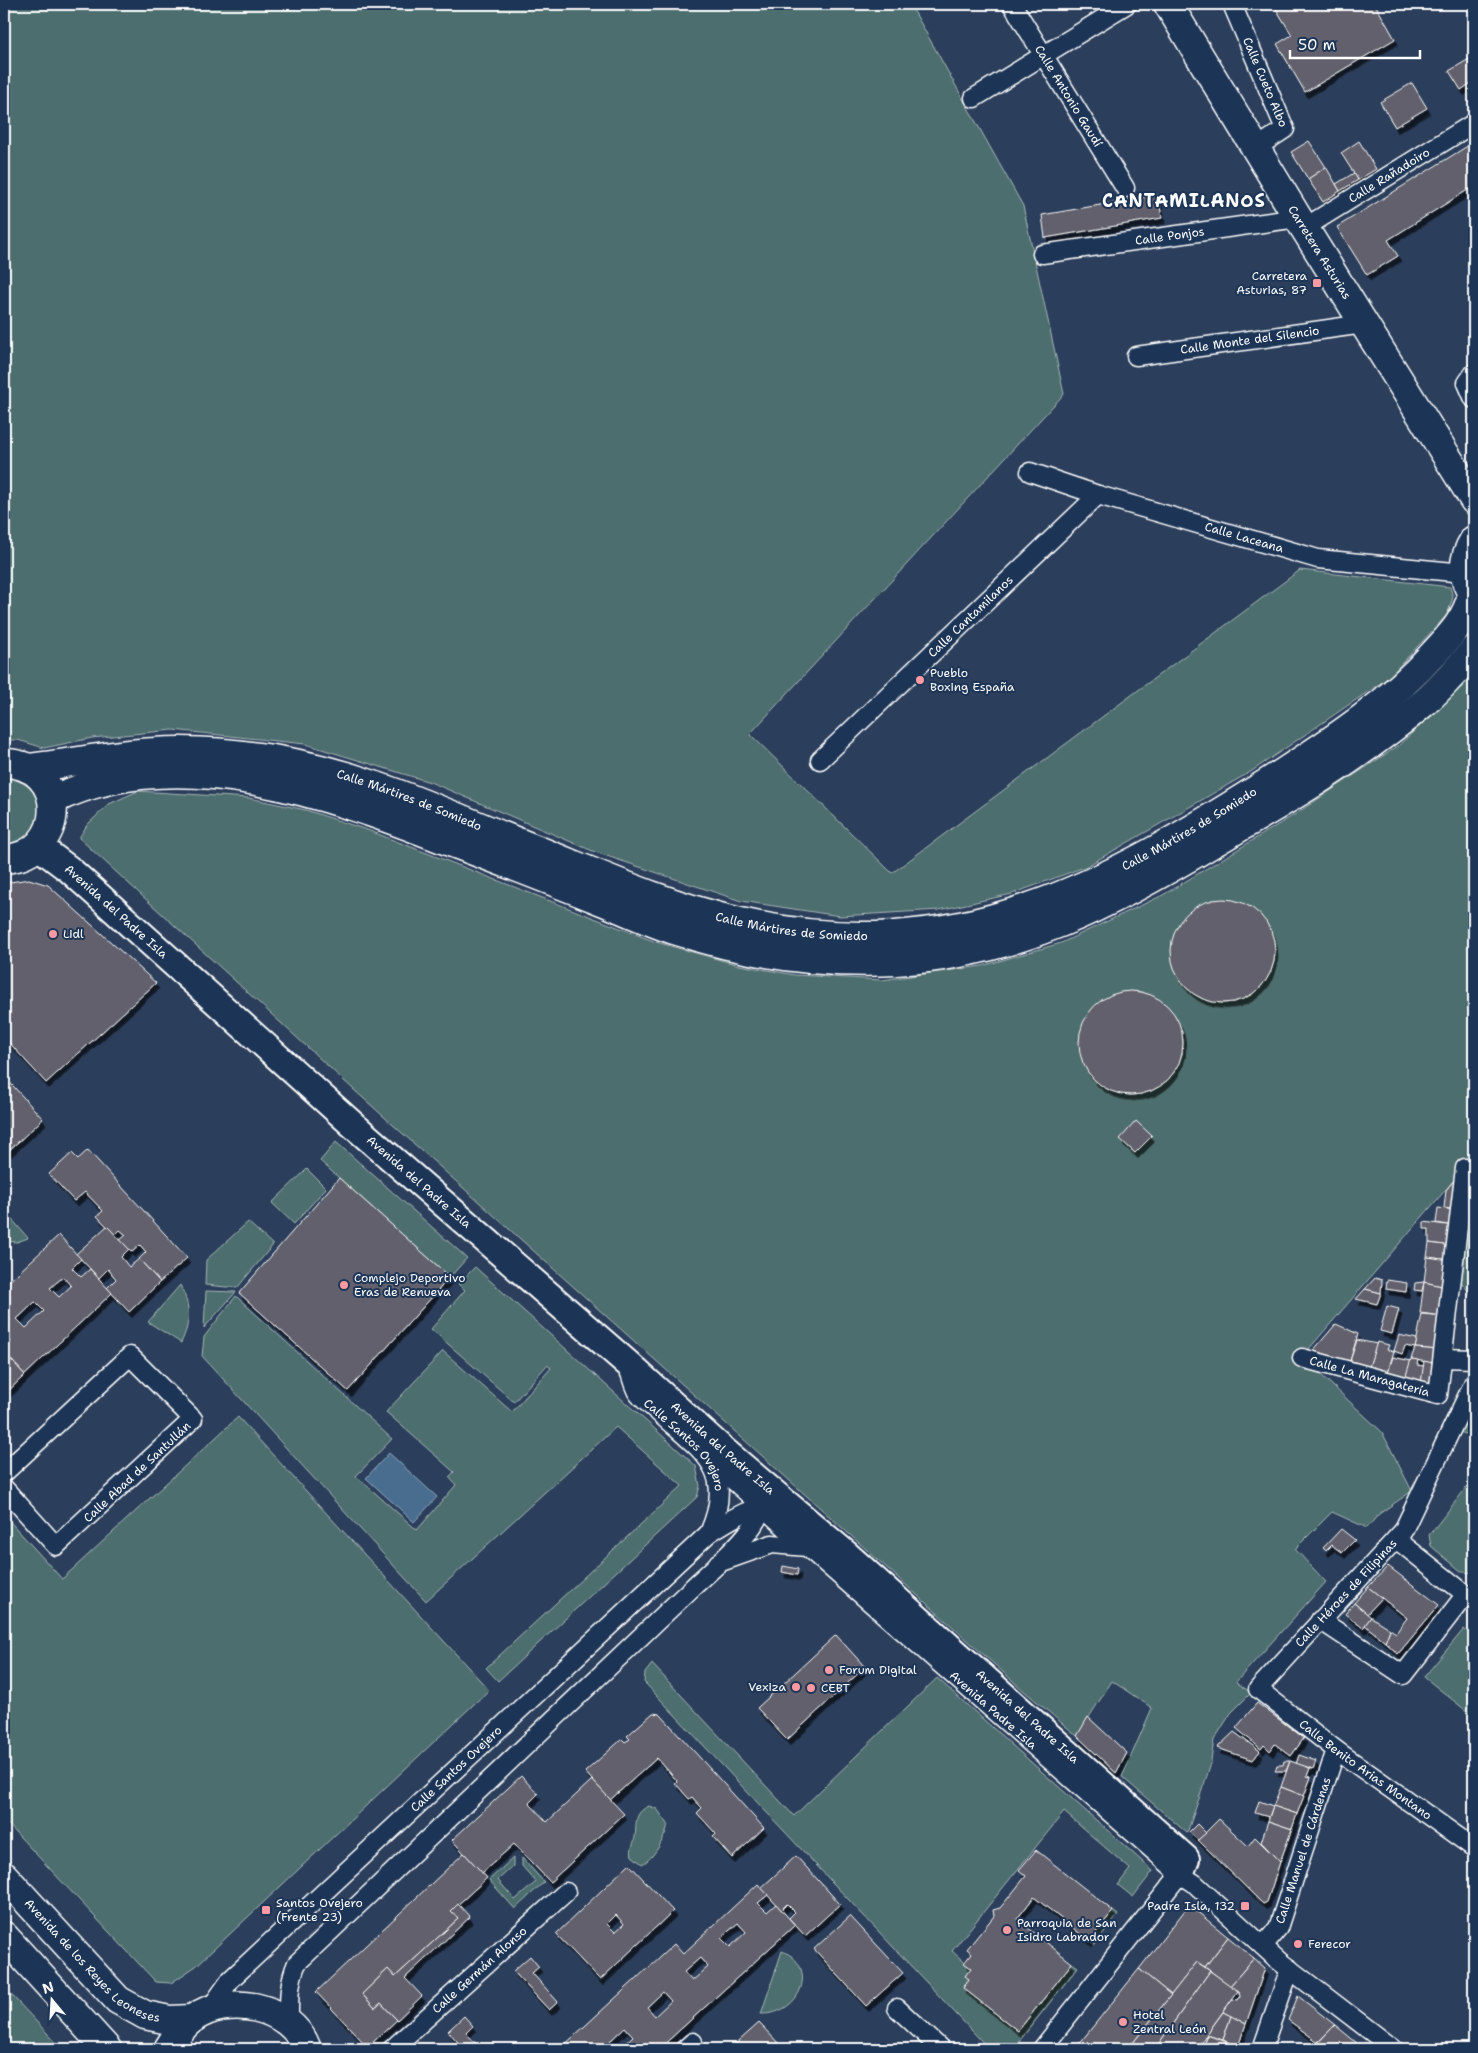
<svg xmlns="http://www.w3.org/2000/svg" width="1478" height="2053" font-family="'Shantell Sans',sans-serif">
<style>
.green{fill:#4e6e6e;stroke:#a6b6b6}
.water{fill:#486d8f;stroke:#91a7bc}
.building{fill:#62616c;stroke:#fff;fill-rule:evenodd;filter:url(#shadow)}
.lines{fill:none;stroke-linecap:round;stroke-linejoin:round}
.minor-casing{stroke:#fff;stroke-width:21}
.secondary-casing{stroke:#fff;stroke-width:30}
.primary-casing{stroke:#fff;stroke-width:31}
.minor{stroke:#1d3557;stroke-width:18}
.secondary{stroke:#1d3557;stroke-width:26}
.primary{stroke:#1d3557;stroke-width:28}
.poi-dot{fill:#ff9aa2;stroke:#1d3557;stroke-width:2}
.labels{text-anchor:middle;stroke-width:4;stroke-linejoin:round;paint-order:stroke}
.street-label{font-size:12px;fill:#fff;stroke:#1d3557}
.poi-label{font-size:12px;fill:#fff;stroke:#1d3557;text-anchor:start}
.district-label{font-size:18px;font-weight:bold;letter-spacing:1px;fill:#fff;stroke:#1d3557}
</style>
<defs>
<filter id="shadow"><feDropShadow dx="3" dy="5.5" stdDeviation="0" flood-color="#0009"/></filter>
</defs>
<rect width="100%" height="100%" fill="#2b3e5b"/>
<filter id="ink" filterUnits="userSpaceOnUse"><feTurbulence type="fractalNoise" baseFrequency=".02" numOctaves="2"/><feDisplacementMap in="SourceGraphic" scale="10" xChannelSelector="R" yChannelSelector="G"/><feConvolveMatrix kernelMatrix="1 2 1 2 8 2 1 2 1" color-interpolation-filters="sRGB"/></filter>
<g filter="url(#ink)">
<g class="green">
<path d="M4,4H910L1023,206L1064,394L750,734L892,873L1300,570L1450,587L1453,597L1447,615L1388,678L1252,771L1087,866L1012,894L939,910L840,916L741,901L595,852L430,782L305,744L173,730L92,738L44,748L18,740H4Z"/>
<path d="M1474,673V1299L1453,1271L1460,1173L1302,1357L1382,1432L1412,1491L1379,1514L1367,1528L1332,1512L1295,1549L1326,1582L1236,1682L1251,1693L1231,1713L1214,1740L1210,1767L1187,1833L1122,1777L1152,1708L1112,1681L1077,1736L1023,1690L353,1089L79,838L87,825L109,804L138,791L249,798L306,810L370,831L656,942L739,965L795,975L882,980L982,966L1061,943L1163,895L1294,815L1398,746L1465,684Z"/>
<path d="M4,778C51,781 51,839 4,845Z"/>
<path d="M336,1142L467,1258L450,1277L320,1161Z"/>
<path d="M307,1169L326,1188L294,1224L272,1203Z"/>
<path d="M4,1210L28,1238L17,1242L4,1241Z"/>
<path d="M248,1222L273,1245L237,1288L205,1285L206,1260Z"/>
<path d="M475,1267L696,1466L700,1486L697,1497L498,1681L486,1668L682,1486L616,1427L426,1601L202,1356L204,1337L236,1296L392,1439L356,1476L417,1530L456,1485L449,1477L454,1472L386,1412L443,1351L512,1412L551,1368L547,1365L514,1402L431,1329L465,1290L458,1284Z"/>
<path d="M180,1285C191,1306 191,1322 181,1343L148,1322Z"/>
<path d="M206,1291L236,1292L204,1328Z"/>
<path d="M1474,1382V1437L1451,1429Z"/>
<path d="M238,1417L489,1690L196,1966L171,1983L156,1982L4,1820V1515L62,1579Z"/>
<path d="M1474,1478V1573L1462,1572L1431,1546L1429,1535Z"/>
<path d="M1464,1629L1474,1637V1717L1424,1677Z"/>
<path d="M652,1664L794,1816L937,1678L1153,1871L1133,1897L1118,1885L1130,1869L1064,1812L952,1951L971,1968L969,1979L963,1988L1018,2031L1072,1963L1078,1967L1013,2049H989L644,1682L645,1673Z"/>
<path d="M649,1806L657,1809L668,1824C666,1836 654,1859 642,1864L632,1856C630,1847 634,1845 635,1837C637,1824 633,1813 649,1806Z"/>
<path d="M513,1858V1866L498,1880L515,1900L536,1882L522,1866V1858L544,1882L515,1909L489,1880Z"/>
<path d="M1113,1911L1118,1915L1095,1945L1089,1941Z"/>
<path d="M782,1951C819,1965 802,2015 761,2014Z"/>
<path d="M4,1987L62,2049H4Z"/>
</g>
<path class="water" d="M389,1453L437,1497L414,1522L366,1478Z"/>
<g class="building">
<path d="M1273,4H1375L1395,39L1305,92L1277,44L1292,35Z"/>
<path d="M1474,56V81L1461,90L1449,71Z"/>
<path d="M1412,83L1427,108L1395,127L1380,102Z"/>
<path d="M1309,141L1326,167L1308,179L1291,152Z"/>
<path d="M1359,141L1376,169L1358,180L1341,153Z"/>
<path d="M1474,142V186L1388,240L1398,256L1367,275L1337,227Z"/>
<path d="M1326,167L1340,191L1323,202L1308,179Z"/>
<path d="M1354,173L1358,180L1340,191L1336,184Z"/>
<path d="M1158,195L1162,218L1045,238L1042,215Z"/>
<path d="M29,879L48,885L156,983L46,1083L4,1037V883Z"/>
<circle cx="1223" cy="951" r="52"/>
<circle cx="1131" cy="1043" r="52"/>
<path d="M4,1076L43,1119L4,1155Z"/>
<path d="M1136,1121L1152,1136L1135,1153L1120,1139Z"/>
<path d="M88,1150L187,1258L160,1282L139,1259L146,1252L140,1245L132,1252L120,1240L126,1235L120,1230L115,1235L97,1216L103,1211L85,1192L74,1201L49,1174L72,1153L78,1159Z"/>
<path d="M1460,1173L1456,1210L1444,1208L1446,1190Z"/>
<path d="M339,1178L450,1277L348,1391L239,1293Z"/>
<path d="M1438,1208L1456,1210L1454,1226L1436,1223Z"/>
<path d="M1424,1222L1454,1226L1452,1246L1429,1243V1229H1424Z"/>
<path d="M107,1226L129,1249L121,1257L129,1267L139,1259L160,1282L129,1312L107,1288L116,1279L108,1269L99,1278L76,1254Z"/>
<path d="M59,1235L81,1259L72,1268L81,1277L90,1269L112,1293L25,1375L4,1352V1349L11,1342L4,1334V1286ZM63,1277L71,1286L59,1297L50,1288ZM35,1302L44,1311L26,1328L17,1319Z"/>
<path d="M1429,1243L1452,1246L1450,1260L1427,1257Z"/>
<path d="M1427,1257L1450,1260L1446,1287L1424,1282Z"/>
<path d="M1375,1278L1382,1280L1381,1293L1365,1289Z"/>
<path d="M1387,1280L1407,1283L1406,1292L1386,1289Z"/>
<path d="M1424,1282L1446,1287L1443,1316L1420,1313Z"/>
<path d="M1424,1282L1422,1291L1414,1290L1415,1283Z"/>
<path d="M1365,1289L1381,1293L1377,1304L1356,1299Z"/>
<path d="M1387,1306L1399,1309L1392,1334L1380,1331Z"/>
<path d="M1422,1314L1443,1316L1439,1350L1415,1348Z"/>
<path d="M1336,1324L1358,1334L1349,1364L1311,1353Z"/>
<path d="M1399,1335L1417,1339L1415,1348L1405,1346L1402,1354L1394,1351Z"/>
<path d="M1357,1340L1377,1344L1368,1370L1349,1364Z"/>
<path d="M1377,1342L1389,1345L1387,1350L1394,1351L1387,1375L1368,1370Z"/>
<path d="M1415,1348L1439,1350L1437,1364L1411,1359Z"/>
<path d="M4,1352L25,1375L4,1395Z"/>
<path d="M1393,1357L1411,1361L1404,1382L1387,1375Z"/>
<path d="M1411,1359L1418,1360L1417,1365L1424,1366L1421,1384L1404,1382Z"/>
<path d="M1424,1361L1437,1364L1434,1387L1421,1384Z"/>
<path d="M1341,1529L1355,1540L1342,1553L1332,1545L1326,1551L1323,1548Z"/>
<path d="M783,1566L798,1569L797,1575L782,1572Z"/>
<path d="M1388,1566L1439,1605L1398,1654L1385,1642L1390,1629L1396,1633L1407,1618L1368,1587Z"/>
<path d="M1368,1587L1382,1598L1367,1614L1354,1603Z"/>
<path d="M1354,1603L1371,1617L1363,1628L1345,1614Z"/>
<path d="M1371,1617L1390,1629L1385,1642L1365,1625Z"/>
<path d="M836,1635L865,1667L787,1740L757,1708Z"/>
<path d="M1257,1703L1304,1738L1291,1756L1275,1744L1270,1751L1264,1745L1261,1749L1236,1728Z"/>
<path d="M653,1713L660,1714L764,1828L732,1858L713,1837L716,1834L697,1813L702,1808L692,1797L689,1799L675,1783L677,1781L657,1758L610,1800L585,1772L622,1739L625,1742L630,1739L627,1736Z"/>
<path d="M1088,1717L1127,1753L1116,1773L1077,1736Z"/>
<path d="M1234,1732L1260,1751L1253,1760L1217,1748Z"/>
<path d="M1299,1755L1316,1761L1313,1769L1296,1764Z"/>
<path d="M1284,1761H1290L1286,1771H1275L1277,1765H1283Z"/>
<path d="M1290,1761L1310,1768L1307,1776L1311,1777L1304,1796L1281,1787Z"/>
<path d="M521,1776L538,1794L529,1803L547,1822L592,1780L624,1814L550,1882L514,1844L482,1873L452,1840Z"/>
<path d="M1281,1787L1304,1796L1297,1814L1273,1806Z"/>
<path d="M1259,1801L1273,1806L1269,1817L1255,1813Z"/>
<path d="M1273,1806L1297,1814L1292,1829L1268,1821Z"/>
<path d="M1219,1819L1248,1846L1255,1837L1280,1862L1267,1902L1263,1904L1198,1840Z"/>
<path d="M1268,1821L1292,1829L1280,1862L1261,1842Z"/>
<path d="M1197,1824L1206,1833L1198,1840L1189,1832Z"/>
<path d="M1036,1850L1113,1911L1089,1941L1034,1897L1017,1919L1072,1963L1018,2031L963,1988L969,1979L965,1976L971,1968L964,1963L972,1953L967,1949L994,1916L993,1910L1000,1908L1026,1876L1019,1870Z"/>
<path d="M464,1853L487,1878L451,1911L458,1919L395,1977L388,1969L362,1994L375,2008L381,2003L397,2020L372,2043H364L316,1992Z"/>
<path d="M796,1856L840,1904L805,1936L789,1918L795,1912L787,1904L781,1910L761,1888Z"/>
<path d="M629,1864L673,1911L600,1980L556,1934ZM616,1915L624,1924L615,1932L607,1924Z"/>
<path d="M758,1884L768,1895L758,1903L767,1912L776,1904L795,1925L659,2049H619L633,2036L625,2027L609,2042L616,2049H560L674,1944L683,1954ZM738,1923L746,1932L730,1947L721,1938ZM700,1958L708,1967L692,1981L684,1972ZM663,1992L671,2001L655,2016L647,2007Z"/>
<path d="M458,1904L470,1917L405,1978L422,1996L397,2020L381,2003L375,2008L362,1994L388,1969L395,1977L458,1919L451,1911Z"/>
<path d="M1189,1905L1228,1937L1205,1967L1197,1962L1171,1995L1139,1969Z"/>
<path d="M850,1916L903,1973L866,2006L814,1949Z"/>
<path d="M1228,1937L1254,1958L1230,1986L1205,1967Z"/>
<path d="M530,1956L539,1967L532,1973L558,2002L549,2010L513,1971Z"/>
<path d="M1254,1958L1265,1968L1246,2024L1223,2012L1232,1999L1238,2000L1240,1997L1239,1991L1230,1986Z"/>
<path d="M1197,1962L1210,1971L1155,2049H1128Z"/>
<path d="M1139,1969L1171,1995L1128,2049H1075Z"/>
<path d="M1210,1971L1238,1991L1196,2049H1155Z"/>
<path d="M1298,1996L1335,2025L1318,2042L1288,2020Z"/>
<path d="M1223,2012L1231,2016L1223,2040L1207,2035L1202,2049H1196Z"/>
<path d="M464,2016L473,2026L466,2033L481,2049H464L448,2031Z"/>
<path d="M1231,2016L1246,2024L1238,2046L1223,2040Z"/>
<path d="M759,2023L784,2049H730Z"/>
<path d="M1335,2025L1357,2043L1351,2049H1338L1335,2047L1332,2049H1312Z"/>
<path d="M1207,2035L1238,2046L1237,2049H1202Z"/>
</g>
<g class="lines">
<defs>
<g id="minor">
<path id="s1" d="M1012,4L1125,188"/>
<path id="s2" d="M1232,4L1285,129L1256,148"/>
<path d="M974,98L1127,4"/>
<path id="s3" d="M1304,228L1474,123"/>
<path id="s4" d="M1042,254L1298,218"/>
<path id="s5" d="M1136,356L1364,324"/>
<path d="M1474,373L1467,383L1474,399"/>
<path id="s6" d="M1030,472L1098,495L1318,559L1464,573"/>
<path id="s7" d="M820,760L1098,495"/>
<path id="s8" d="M1302,1358L1438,1395L1465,1168"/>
<path d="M1443,1358L1474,1359"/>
<path id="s9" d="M628,1367C631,1375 633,1385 637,1392C642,1400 653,1407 659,1413C702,1452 737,1469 709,1533"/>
<path id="s10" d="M1474,1382L1403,1531L1258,1689L1336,1750L1474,1848"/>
<path d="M712,1461L807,1547"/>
<path d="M4,1473L130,1356L193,1419L56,1546L4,1488"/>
<path d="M1396,1539L1474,1601"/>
<path id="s11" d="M718,1563L772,1544L807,1547L1180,1874L1194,1883L1279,1961L1394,2049"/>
<path d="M1320,1620L1403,1675L1466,1594"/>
<path id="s12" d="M1263,1946L1278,1928L1336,1750"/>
<path d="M897,2008L941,2049"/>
<path id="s13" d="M209,2010L231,1979L709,1533C734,1518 763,1494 790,1518"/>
<path d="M289,2024C289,2002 288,1983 297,1963C428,1837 560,1712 693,1587C711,1570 765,1526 762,1501"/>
<path id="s14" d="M392,2049L566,1892"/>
<path d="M685,2049L693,2042"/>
<path d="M1042,2049L1180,1874"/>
<path d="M1262,2049L1290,1969"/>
</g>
<g id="secondary">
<path id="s15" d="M38,846L70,870L352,1124L626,1362L722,1449L846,1554L1186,1859L1180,1874"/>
</g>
<g id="primary">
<path id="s16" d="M1168,4L1298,218L1474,500"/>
<path d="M1474,540C1463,557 1460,578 1474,596"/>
<path d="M4,763C70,763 68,856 4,859"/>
<path id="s17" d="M27,768C69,764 111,754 154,752C193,749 234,753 273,759C362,773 447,814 530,847C598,874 668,906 740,922C957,971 1108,885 1284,772C1339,736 1390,702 1434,653C1451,635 1467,618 1472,594"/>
<path d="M53,800C177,739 330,795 450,842C501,861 552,881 602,901C626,911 650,922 674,930C745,953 822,965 896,961C1017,954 1112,904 1213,843C1287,800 1361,757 1426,701C1443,686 1459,667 1474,650"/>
<path id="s18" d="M4,1876L118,2000L145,2015L169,2020L192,2019"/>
<path d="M4,1936L107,2049"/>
<path d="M168,2049C175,2038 181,2027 192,2019C228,1993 291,2005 307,2049"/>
</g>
</defs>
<use href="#minor" class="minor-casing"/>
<use href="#secondary" class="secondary-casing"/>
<use href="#primary" class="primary-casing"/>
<use href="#minor" class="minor"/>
<use href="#secondary" class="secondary"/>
<use href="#primary" class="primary"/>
</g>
</g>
<g class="poi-dot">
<rect x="1312" y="278" width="10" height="10" rx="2.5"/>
<circle cx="920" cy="680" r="5"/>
<circle cx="53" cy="934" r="5"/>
<circle cx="344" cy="1285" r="5"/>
<circle cx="829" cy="1670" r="5"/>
<circle cx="796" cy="1687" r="5"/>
<circle cx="811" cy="1688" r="5"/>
<rect x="1240" y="1901" width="10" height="10" rx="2.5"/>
<rect x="261" y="1905" width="10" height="10" rx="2.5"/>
<circle cx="1007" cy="1930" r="5"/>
<circle cx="1298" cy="1944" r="5"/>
<circle cx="1123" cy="2022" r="5"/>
</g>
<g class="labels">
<g class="street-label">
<text dy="4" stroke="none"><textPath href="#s2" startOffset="85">Calle Cueto Albo</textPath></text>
<text dy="4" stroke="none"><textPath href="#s1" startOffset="108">Calle Antonio Gaudí</textPath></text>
<text dy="4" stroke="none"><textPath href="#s3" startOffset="100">Calle Rañadoiro</textPath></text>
<text dy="4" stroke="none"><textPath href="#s4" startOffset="129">Calle Ponjos</textPath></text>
<text dy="4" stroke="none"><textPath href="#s16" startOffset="291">Carretera Asturias</textPath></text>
<text dy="4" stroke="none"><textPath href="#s5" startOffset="115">Calle Monte del Silencio</textPath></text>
<text dy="4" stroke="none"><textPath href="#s6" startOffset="224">Calle Laceana</textPath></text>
<text dy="4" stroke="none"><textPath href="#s7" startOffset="208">Calle Cantamilanos</textPath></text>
<text dy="4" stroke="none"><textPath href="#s17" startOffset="390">Calle Mártires de Somiedo</textPath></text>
<text dy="4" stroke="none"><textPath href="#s17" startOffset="1215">Calle Mártires de Somiedo</textPath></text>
<text dy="4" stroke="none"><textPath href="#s15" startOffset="102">Avenida del Padre Isla</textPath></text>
<text dy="4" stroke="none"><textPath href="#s17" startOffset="795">Calle Mártires de Somiedo</textPath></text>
<text dy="4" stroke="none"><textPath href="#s15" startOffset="508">Avenida del Padre Isla</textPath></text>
<text dy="4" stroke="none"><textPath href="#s8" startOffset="70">Calle La Maragatería</textPath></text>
<text dy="4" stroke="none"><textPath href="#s9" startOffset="99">Calle Santos Ovejero</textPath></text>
<text dy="4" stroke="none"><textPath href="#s15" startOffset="912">Avenida del Padre Isla</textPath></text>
<text transform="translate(137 1472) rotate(-43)" y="4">Calle Abad de Santullán</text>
<text transform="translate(1346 1593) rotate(-47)" y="4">Calle Héroes de Filipinas</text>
<text dy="4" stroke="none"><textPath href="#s11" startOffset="340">Avenida Padre Isla</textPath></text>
<text dy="4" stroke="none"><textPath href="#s15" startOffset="1318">Avenida del Padre Isla</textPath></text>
<text dy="4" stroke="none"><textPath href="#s13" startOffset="346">Calle Santos Ovejero</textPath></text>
<text dy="4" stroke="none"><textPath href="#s10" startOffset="514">Calle Benito Arias Montano</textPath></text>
<text dy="4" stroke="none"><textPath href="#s12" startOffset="105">Calle Manuel de Cárdenas</textPath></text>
<text dy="4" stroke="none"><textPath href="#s18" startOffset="124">Avenida de los Reyes Leoneses</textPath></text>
<text dy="4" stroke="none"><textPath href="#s14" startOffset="118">Calle Germán Alonso</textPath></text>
</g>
<g class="poi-label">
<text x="1307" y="280" text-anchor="end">Carretera<tspan x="1307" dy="14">Asturias, 87</tspan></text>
<text x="930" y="677">Pueblo<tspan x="930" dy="14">Boxing España</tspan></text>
<text x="63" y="938">Lidl</text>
<text x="354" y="1282">Complejo Deportivo<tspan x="354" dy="14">Eras de Renueva</tspan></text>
<text x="839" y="1674">Forum Digital</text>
<text x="786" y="1691" text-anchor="end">Vexiza</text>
<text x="821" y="1692">CEBT</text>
<text x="276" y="1907">Santos Ovejero<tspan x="276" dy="14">(Frente 23)</tspan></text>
<text x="1235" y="1910" text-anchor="end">Padre Isla, 132</text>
<text x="1017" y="1927">Parroquia de San<tspan x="1017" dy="14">Isidro Labrador</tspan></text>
<text x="1308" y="1948">Ferecor</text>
<text x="1133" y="2019">Hotel<tspan x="1133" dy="14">Zentral León</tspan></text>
</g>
<g class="district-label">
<text x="1184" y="207">CANTAMILANOS</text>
</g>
</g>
<rect width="1478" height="2053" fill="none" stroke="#1d3557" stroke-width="20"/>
<rect x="10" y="10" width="1458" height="2033" fill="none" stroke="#fff" stroke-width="2" filter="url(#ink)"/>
<g transform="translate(52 2000) rotate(342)" stroke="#1d3557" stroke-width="4" paint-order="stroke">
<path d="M0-4L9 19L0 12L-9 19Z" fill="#ffffff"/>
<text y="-8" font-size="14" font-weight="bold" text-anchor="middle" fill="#ffffff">N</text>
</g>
<path d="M1290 50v8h130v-8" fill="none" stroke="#ffffff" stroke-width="2.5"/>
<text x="1298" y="50" font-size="15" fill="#ffffff" stroke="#1d3557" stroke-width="4" paint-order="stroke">50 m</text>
</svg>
